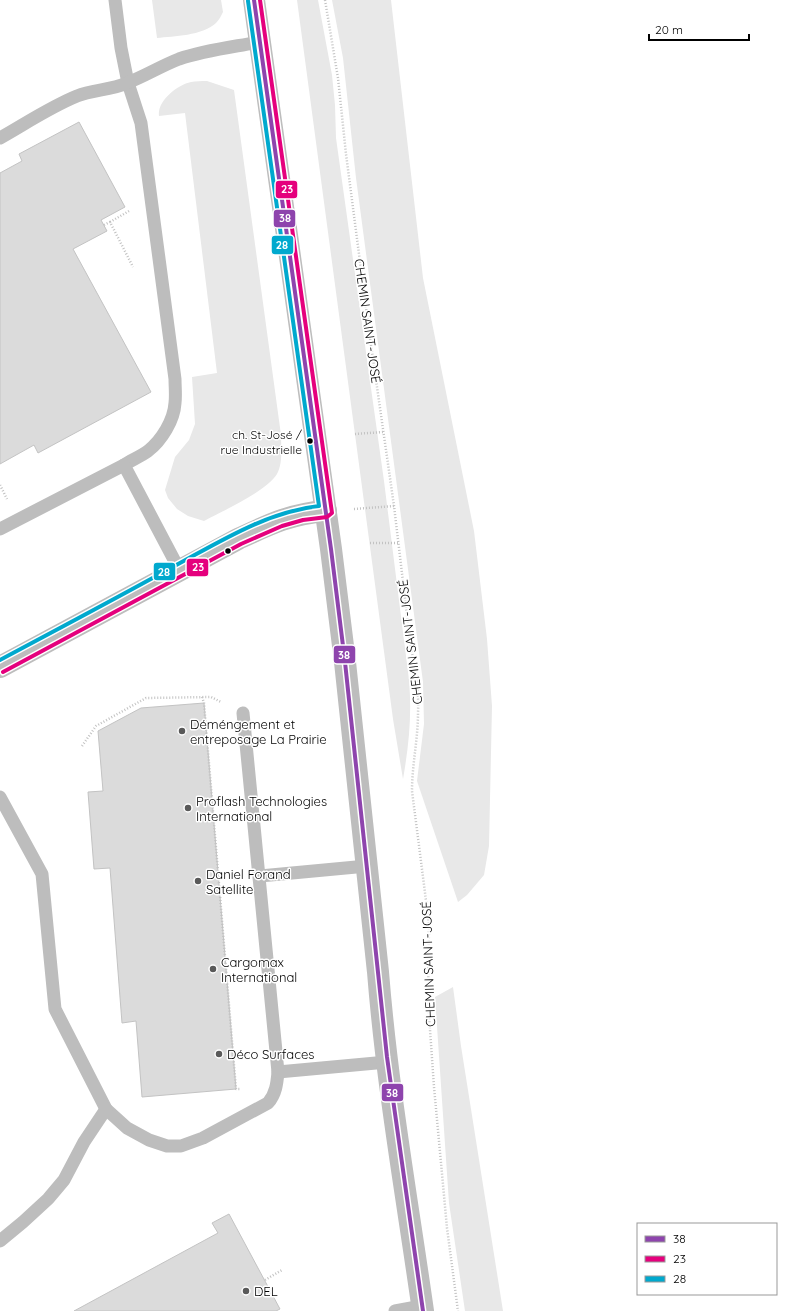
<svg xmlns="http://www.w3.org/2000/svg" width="793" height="1311" font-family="Quicksand,sans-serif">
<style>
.green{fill:#e8e8e8}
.building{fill:#dbdbdb;stroke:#c3c3c3}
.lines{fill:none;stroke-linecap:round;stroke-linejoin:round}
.path{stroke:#c2c2c2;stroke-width:2.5;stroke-dasharray:1 2;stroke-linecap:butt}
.service{stroke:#bdbdbd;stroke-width:13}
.minor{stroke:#bdbdbd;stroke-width:22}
.tertiary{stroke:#bdbdbd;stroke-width:22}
.bus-1-casing{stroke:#fff;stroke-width:7}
.bus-2-casing{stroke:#fff;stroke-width:7}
.bus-3-casing{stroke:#fff;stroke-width:7}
.bus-1{stroke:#8e44ad;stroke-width:4}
.bus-2{stroke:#e5007d;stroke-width:4}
.bus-3{stroke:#00a9ce;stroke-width:4}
.bus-dot{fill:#000;stroke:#fff;stroke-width:1.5}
.poi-dot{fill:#595959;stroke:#fff;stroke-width:1.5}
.labels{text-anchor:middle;stroke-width:3;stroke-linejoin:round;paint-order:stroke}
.bus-label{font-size:12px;fill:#000;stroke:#fff;text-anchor:end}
.street-label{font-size:13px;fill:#000;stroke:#fff}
.poi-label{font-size:13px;fill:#000;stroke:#fff;text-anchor:start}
.line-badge{stroke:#fff;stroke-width:1.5}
.badge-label{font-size:11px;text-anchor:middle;font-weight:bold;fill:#fff}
</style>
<rect width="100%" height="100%" fill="#fff"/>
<g class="green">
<path d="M152,0H221L223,12C221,16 219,20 216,23C202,36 174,36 157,38Z"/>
<path d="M297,0H318L332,75L335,105L336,138L384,481L409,680C412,714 409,745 403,779L393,719Z"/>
<path d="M332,0H391L423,278L474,531L487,639L492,706L489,846L484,875L467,895L458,902L417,781L424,724L423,682L356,178L343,58Z"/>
<path d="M207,81L234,90L281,435C281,447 283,463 277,474C266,492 222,511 204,521L188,516L177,509L168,498L165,490L175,457L189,440L195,424L192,377L217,373L185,113L159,116C157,101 177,85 191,82C196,81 201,81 207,81Z"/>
<path d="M453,987L461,1046L503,1311H465L449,1203L435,997Z"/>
</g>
<g class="building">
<path d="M79,122L125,207L101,220L107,231L73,249L151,392L38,453L34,445L0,464V173L22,161L19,154Z"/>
<path d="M204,703L236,1089L142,1097L136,1021L122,1023L110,868L94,869L88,792L103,791L98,731L141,708Z"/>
<path d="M229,1214L280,1309L276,1311H74L218,1233L212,1223Z"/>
</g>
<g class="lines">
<g class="path">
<path d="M325,0L338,78L346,154L369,331L394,506L411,649C416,670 419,691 418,713C418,739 412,765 412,791L429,924L428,1001L434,1087L447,1228L458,1311"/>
<path d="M110,222L129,211"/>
<path d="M104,225L110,222L133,267"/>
<path d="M355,434L383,432"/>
<path d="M0,485L7,499"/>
<path d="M354,509L394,506"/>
<path d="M370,543H398"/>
<path d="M202,697L204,703L236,1089H241"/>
<path d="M82,746L96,726L146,698L211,697L221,702"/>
<path d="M219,879L236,878"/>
<path d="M265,1280L282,1270"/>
</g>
<g class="service">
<path d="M115,0L121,48L128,83L141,123L175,379C175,387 176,395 175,403C174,420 162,440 148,451C141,456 132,460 124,465"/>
<path d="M0,138C25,124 50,107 77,96C93,90 111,90 127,83C145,76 161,66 179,59C205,50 233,47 259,42"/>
<path d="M0,529L124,465L180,571"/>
<path d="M0,797L42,874L55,1009L106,1109L127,1128L149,1140L167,1146H181L203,1138L268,1103C276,1094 277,1083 278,1072L243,713"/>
<path d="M260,876L367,866"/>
<path d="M278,1072L387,1062"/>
<path d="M0,1241L23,1222L48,1199L64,1180L84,1142L106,1109"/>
<path d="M395,1311L422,1306"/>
</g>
<path class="minor" d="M0,667L238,539C270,524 290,514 326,511"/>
<path class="tertiary" d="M254,0L331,549L345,662L378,972C387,1086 407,1198 423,1311"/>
<defs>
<path id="bus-1" d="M254,0L331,549L345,662L387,1057L423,1311"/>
<path id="bus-2" d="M3,672L241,544L282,526L303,520L327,517L332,513L260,0"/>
<path id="bus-3" d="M0,660C56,630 113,600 169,569C216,544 265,512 319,506L248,1"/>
</defs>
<use href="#bus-1" class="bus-1-casing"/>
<use href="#bus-2" class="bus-2-casing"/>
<use href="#bus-3" class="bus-3-casing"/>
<use href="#bus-1" class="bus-1"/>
<use href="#bus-2" class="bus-2"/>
<use href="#bus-3" class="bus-3"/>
</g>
<g class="bus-dot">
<circle cx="310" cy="441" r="3.5"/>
<circle cx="228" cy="551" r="3.5"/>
</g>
<g class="poi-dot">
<circle cx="182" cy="731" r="4"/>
<circle cx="188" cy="808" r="4"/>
<circle cx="198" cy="881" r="4"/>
<circle cx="213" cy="969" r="4"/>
<circle cx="219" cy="1054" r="4"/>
<circle cx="246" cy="1291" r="4"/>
</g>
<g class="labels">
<g class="bus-label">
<text x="302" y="439">ch. St-José /<tspan x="302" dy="15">rue Industrielle</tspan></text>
</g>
<g class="street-label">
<text transform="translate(368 321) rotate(82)" y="5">CHEMIN SAINT-JOSÉ</text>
<text transform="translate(410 642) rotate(-97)" y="5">CHEMIN SAINT-JOSÉ</text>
<text transform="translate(428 964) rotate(-92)" y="5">CHEMIN SAINT-JOSÉ</text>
</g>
<g class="poi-label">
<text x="190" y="729">Déméngement et<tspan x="190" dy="15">entreposage La Prairie</tspan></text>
<text x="196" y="806">Proflash Technologies<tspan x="196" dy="15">International</tspan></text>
<text x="206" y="879">Daniel Forand<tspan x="206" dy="15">Satellite</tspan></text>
<text x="221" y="967">Cargomax<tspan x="221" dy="15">International</tspan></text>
<text x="227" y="1059">Déco Surfaces</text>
<text x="254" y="1296">DEL</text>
</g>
</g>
<g class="line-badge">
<rect x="275" y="180" width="23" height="19" rx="4" fill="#e5007d"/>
<rect x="273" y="209" width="23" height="19" rx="4" fill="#8e44ad"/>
<rect x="271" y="235" width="23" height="20" rx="4" fill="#00a9ce"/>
<rect x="186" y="558" width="23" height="19" rx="4" fill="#e5007d"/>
<rect x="153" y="562" width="23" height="19" rx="4" fill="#00a9ce"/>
<rect x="333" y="645" width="23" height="19" rx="4" fill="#8e44ad"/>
<rect x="381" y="1083" width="23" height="19" rx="4" fill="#8e44ad"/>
</g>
<g class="badge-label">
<text x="287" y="193">23</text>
<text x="285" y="222">38</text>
<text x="282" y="249">28</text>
<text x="198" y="571">23</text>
<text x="164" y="576">28</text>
<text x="344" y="659">38</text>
<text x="392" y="1097">38</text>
</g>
<rect x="637" y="1223" width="140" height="72" fill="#ffffff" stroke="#999999"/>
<rect x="645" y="1236" width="20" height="6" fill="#8e44ad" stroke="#999999"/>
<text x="673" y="1243" font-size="12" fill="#000000">38</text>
<rect x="645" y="1256" width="20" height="6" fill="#e5007d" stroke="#999999"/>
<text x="673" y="1263" font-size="12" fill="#000000">23</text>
<rect x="645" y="1276" width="20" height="6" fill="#00a9ce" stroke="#999999"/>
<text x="673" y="1283" font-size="12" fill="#000000">28</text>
<path d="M649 34v6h100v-6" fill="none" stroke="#000000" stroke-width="2"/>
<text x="655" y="34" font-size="12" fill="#000000" stroke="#ffffff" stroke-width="3" paint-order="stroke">20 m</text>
</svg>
